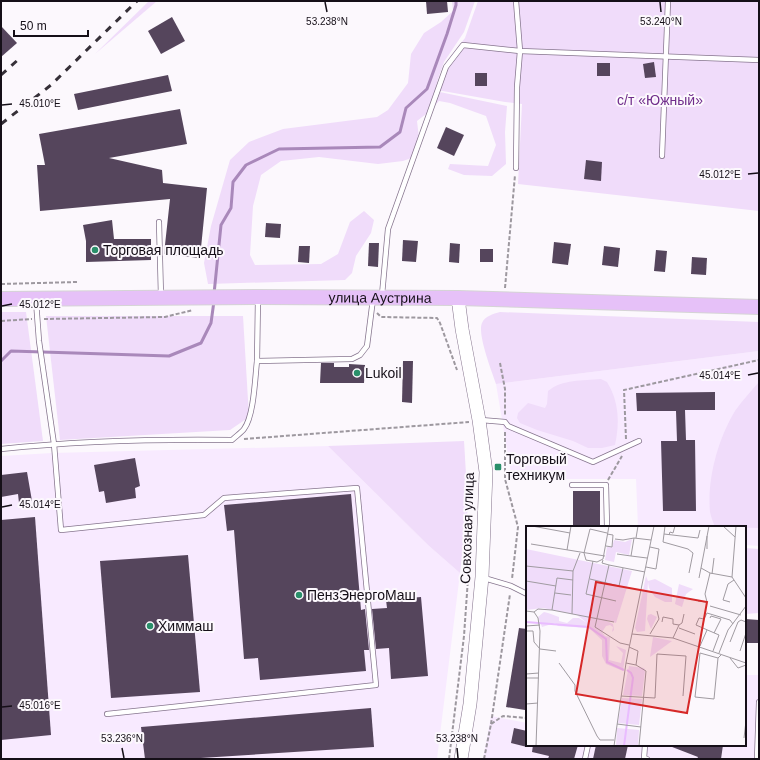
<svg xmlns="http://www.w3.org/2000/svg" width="760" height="760" font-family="Arial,sans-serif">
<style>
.built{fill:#f8eaff}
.green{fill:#f0dcfa}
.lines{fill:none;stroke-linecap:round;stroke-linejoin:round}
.stream{stroke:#a988ba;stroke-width:3}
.building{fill:#55455c}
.service-casing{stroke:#86758e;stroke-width:6}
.secondary-casing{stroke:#86758e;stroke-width:14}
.primary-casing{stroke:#d5d4d5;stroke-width:16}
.path{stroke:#9d989f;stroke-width:2;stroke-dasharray:4 2;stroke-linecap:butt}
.service{stroke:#fff;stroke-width:4.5}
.secondary{stroke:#fff;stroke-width:13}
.primary{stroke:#e6c1f8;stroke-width:14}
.rail{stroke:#363038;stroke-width:3;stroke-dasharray:7 7;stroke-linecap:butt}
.ticks{fill:none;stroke:#150f18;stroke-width:1.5}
.poi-dot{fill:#2a8f6a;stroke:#fcf8fd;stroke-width:1.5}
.labels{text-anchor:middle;stroke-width:4;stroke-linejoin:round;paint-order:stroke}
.park-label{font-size:14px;fill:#702d8b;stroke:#fcf8fd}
.poi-label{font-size:14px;fill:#150f18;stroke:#fcf8fd;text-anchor:start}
.street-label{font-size:14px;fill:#150f18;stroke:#fcf8fd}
.inset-river{fill:none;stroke:#e9bcff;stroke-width:2}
.inset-road{fill:none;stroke:#a09ba1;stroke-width:1}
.view{fill:#d62828;fill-opacity:0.15;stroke:#d62828;stroke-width:2}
.inset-edge{fill:none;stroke:#150f18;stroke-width:2}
.ticks-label{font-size:10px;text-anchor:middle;fill:#150f18;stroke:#fcf8fd;stroke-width:4;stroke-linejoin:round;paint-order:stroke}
</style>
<rect width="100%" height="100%" fill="#fcf8fd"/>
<g class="built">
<path d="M759,351V546L745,545V527H638L636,479H512L496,384Z"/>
<path d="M328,446L428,545L460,573L437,759H1V456L52,453Z"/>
<path d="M745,675H759V759H483L491,716L527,723V745H745Z"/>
</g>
<g class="green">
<path d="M149,1H157L95,54Z"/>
<path d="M452,1H475L464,32L444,62L438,79L435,91L507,106L505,132L506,164L492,176L464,175L448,169L450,164L488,166L496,145L486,116L450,103L439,101L430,111L417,121L419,138L417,156L403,161L378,164L319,157L281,161L261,175L253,206L250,255L255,265L321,264L338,254L350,222L364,211L374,220L371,233L356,256L352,273L345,280L208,284L204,263L211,226L230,160L249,142L283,129L377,117L388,110L408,83L411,54L424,33L441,22L453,11Z"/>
<path d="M478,1H759V211L518,184L522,104L505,102L437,90L446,62L465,38Z"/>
<path d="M1,312H26L43,441L1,444Z"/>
<path d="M500,312L759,322V351L496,384C492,372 477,334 482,323C485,316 493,314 500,312Z"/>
<path d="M46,316H243L249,417L230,430L60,440Z"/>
<path d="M601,379L607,382C619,401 620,423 615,445L602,448H588L573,441L537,430L520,423L517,418L518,413L528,403L545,408L547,404L548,391C563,379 582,381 601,379Z"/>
<path d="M759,382V528L715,527C713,522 711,517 710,512C707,479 718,439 735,411C742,401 751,391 759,382Z"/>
<path d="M464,441L468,507L460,573L428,545L328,446Z"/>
<path d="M745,548L759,549V613L745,614Z"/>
</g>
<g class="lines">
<g class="stream">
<path d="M214,294L221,225L231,208L233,182L246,165L279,149L380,147L400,132L406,108L427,89L447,34L456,5V1"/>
<path d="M1,361L11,351L169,356L201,343L211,323L214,301"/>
</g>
</g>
<g class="building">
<path d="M426,1H447L448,12L427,14Z"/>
<path d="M172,17L185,41L161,54L148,31Z"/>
<path d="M1,26L17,43L1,57Z"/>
<path d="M654,62L656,77L645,78L643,64Z"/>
<rect x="597" y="63" width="13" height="13"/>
<rect x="475" y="73" width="12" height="13"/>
<path d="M168,75L172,91L78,110L74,94Z"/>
<path d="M180,109L187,144L109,158L162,170L163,183L207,188L200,258L164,254L170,199L40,211L37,165H45L39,134Z"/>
<path d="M446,127L464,135L454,156L437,148Z"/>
<path d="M586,160L602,162L601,181L584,179Z"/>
<path d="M112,220L114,239H151V260L86,262V241L83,225Z"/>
<path d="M266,223L281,224L280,238L265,237Z"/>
<path d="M403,240L418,241L416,262L402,261Z"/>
<path d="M554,242L571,244L568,265L552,263Z"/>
<path d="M369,243H379L378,267L368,266Z"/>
<path d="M450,243L460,244L459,263L449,262Z"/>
<path d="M299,246H310L309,263L298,262Z"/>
<path d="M604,246L620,248L618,267L602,265Z"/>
<rect x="480" y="249" width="13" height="13"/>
<path d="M656,250L667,251L665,272L654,271Z"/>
<path d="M692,257L707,258L706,275L691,274Z"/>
<path d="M403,361H413L412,403L402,402Z"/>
<path d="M321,363H334V367H349V364L365,365L364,383H320Z"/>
<path d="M715,392V410H685L686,440H695L696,511H663L661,441H677L676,411H637L636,393Z"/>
<path d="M135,458L140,486L135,488L136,498L106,503L104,491L99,492L94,465Z"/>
<path d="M27,472L32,501L19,503L18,494L1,497V475Z"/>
<rect x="573" y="491" width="27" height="36"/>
<path d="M351,494L361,610L365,609L369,650H364L366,671L260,680L258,658L244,659L234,530L227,531L224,505Z"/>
<path d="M35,517L51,735L1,740V520Z"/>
<path d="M188,555L200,692L111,698L100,561Z"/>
<path d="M421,597L428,676L391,679L389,648L376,649L372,609L387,608L386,600Z"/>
<path d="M745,619L759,620V643H745Z"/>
<path d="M519,628L527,629V700L525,710L506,707Z"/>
<path d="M371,708L374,747L185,759H145L141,727Z"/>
<path d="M514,728L527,731V747L511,743Z"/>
<path d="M533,745H578L574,759H548L549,756L532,752Z"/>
<path d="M596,745H628L625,759H593Z"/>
<path d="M667,745H723L721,759H697L698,757Z"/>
</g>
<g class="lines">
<defs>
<g id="service">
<path d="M662,156L668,1"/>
<path d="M516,168L517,87L520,51L516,1"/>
<path d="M159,222L161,296"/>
<path d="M382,295L388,229L446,67L463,45L520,51L759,60"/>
<path d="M258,298L257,361L352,359L360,355L367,346L373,299"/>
<path d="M36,301L39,341L54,444L61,530L204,515L224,498L357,488L376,685L107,714"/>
<path d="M481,420L505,422L508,426L593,462L639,441"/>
<path d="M1,449C78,441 155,439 232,440C236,436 241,433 244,429C254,416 255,378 257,361"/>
<path d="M572,485H606L607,527"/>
<path d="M484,578L511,586L527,594"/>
<path d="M645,745L644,758L647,759"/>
<path d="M585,759L588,745"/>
<path d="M757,759L759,702"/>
</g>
<path id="secondary" d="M458,298L462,329L479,420L486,472L482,577L470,704L461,759"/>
<g id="primary">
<path id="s1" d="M1,299L258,297L458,298L759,307"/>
</g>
</defs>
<use href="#service" class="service-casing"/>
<use href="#secondary" class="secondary-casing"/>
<use href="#primary" class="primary-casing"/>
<g class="path">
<path d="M1,284L77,282"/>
<path d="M505,288L515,175"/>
<path d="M377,313L381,317L437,318L440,323L457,370"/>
<path d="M44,319L165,317L193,310"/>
<path d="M1,321L32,319"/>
<path d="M500,363L505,389V415"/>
<path d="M505,432V479L518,527L512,579"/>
<path d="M244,439L469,422"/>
<path d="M626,439L624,390L759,360"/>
<path d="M608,480L622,456"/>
<path d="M491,724L510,594"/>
<path d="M449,759L464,636L472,521"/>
<path d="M484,759L491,724L503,716L527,718"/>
</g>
<use href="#service" class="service"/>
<use href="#secondary" class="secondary"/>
<use href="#primary" class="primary"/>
<g class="rail">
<path d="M1,75L20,58"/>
<path d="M1,124L51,85L137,1"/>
</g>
</g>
<path class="ticks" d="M325,2L327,12M660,2L661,12M2,105L12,104M748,174L758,173M2,306L12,304M748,375L758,373M2,507L12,505M2,707L12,706M122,748L124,758M457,748L458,758"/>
<g class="poi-dot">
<circle cx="95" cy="250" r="4"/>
<circle cx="357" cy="373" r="4"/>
<rect x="494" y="463" width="8" height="8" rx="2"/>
<circle cx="299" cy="595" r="4"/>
<circle cx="150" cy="626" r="4"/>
</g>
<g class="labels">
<g class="park-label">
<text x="660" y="105">с/т «Южный»</text>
</g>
<g class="poi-label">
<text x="103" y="255">Торговая площадь</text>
<text x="365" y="378">Lukoil</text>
<text x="506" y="464">Торговый<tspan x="506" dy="16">техникум</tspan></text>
<text x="307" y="600">ПензЭнергоМаш</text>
<text x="158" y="631">Химмаш</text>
</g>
<g class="street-label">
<text dy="5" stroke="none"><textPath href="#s1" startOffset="379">улица Аустрина</textPath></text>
<text transform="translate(467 528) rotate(-88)" y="5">Совхозная улица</text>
</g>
</g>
<g transform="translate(526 526)">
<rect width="220" height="220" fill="#fcf8fd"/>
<path d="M106,13L103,29L90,26L88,36L79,34L81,21H86L88,14L99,16ZM0,23L106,45L90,97L79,94L87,98L88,104L86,106L87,101L84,99L80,100L76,106L79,110L84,111L83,134L95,137L97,127L90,120L100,124L97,145L80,138L76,130V114L63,102L32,100L29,97L16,101L12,91L18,86L22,87L33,91V95L41,97L47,92H53L61,97L51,89L17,82L0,84ZM120,50L122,55L129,53L146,62V76H139L129,71L123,62L122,56L119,105L111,106L109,102ZM153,58L167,63L160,68L156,81L149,78ZM125,88L131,91L125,103L121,93L122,89ZM127,111L146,115L124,131ZM103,140L118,142L119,145L116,170L97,169ZM96,172L116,173L113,199L92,197ZM91,202L113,204L112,220H90Z" fill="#f0dcfa"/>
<path class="inset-river" d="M0,96L63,101L80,113L81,136L98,144M98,220L107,152L105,147L101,144"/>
<path class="inset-road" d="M6,0L44,7M139,0L137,16L162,23L167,27L163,47M197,0L209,11M210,0L206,51L220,72M81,7L64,3L58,27L60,34L71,36L77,33L83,0M138,8L172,12L174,4M143,9L144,6L147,7L149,0M181,10V23M110,12L112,0M89,13L97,14L108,12M5,18L79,30M80,20L86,21L87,9L81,8M41,24L45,0M91,28L105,30M121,32L105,30L108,12L125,14M77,34L76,37L83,39L119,46M67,35L60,68L90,75M83,39L69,101L94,117L103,119M0,40L47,45M120,41L130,43L133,23L124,21M175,42L183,0M186,48L188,32M173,52L175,42L184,47M64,53L93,60L97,42M0,55L30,60M29,67L45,69M172,75L181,76L179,68L184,47L206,51M204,76L197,74L202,58L208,54M184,80L215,89M26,84L31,52L47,54M0,85L8,86L12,92L14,105L10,220M8,86L12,83L26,84L88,96M46,88L47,45L54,27M184,92L185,90L195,93L188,107M136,96L137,91L147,93V98L153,99L147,112M153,99L156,97L158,88M0,100L14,99M153,102L169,108M0,105H7L8,116L14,123L30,125M106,108L147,112L220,137M124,108L133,93L131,85M204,116L212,96L215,94L220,96M174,120L181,104M187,125L193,109L170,99L173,92L178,93L181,87L204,94L207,98M214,125L220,107M193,127L202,104L220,80M192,132L174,127L169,171L188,173L192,132L195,129M204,132L212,142L220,139M33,137L49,159V165L71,210L74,214H88M100,137L110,139L112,125L103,121M110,139L120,145L113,220M0,148L13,147M0,152H13M95,170L129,172L131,128L160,130L157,170M0,178L12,177M91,198L115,201M218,212L220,195M33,220H50M88,220L100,137L128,0"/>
<path class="view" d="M70,56L181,76L161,187L50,168Z"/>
<rect width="220" height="220" class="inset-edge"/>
</g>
<g class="ticks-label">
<text x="661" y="25">53.240°N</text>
<text x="327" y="25">53.238°N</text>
<text x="40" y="107">45.010°E</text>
<text x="720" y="178">45.012°E</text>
<text x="40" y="308">45.012°E</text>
<text x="720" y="379">45.014°E</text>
<text x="40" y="508">45.014°E</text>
<text x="40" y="709">45.016°E</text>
<text x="122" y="742">53.236°N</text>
<text x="457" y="742">53.238°N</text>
</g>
<rect width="760" height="760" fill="none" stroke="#150f18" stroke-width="4"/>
<path d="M14 30v6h74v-6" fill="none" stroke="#150f18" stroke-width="2"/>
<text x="20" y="30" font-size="12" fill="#150f18" stroke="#fcf8fd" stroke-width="3" paint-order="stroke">50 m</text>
</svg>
